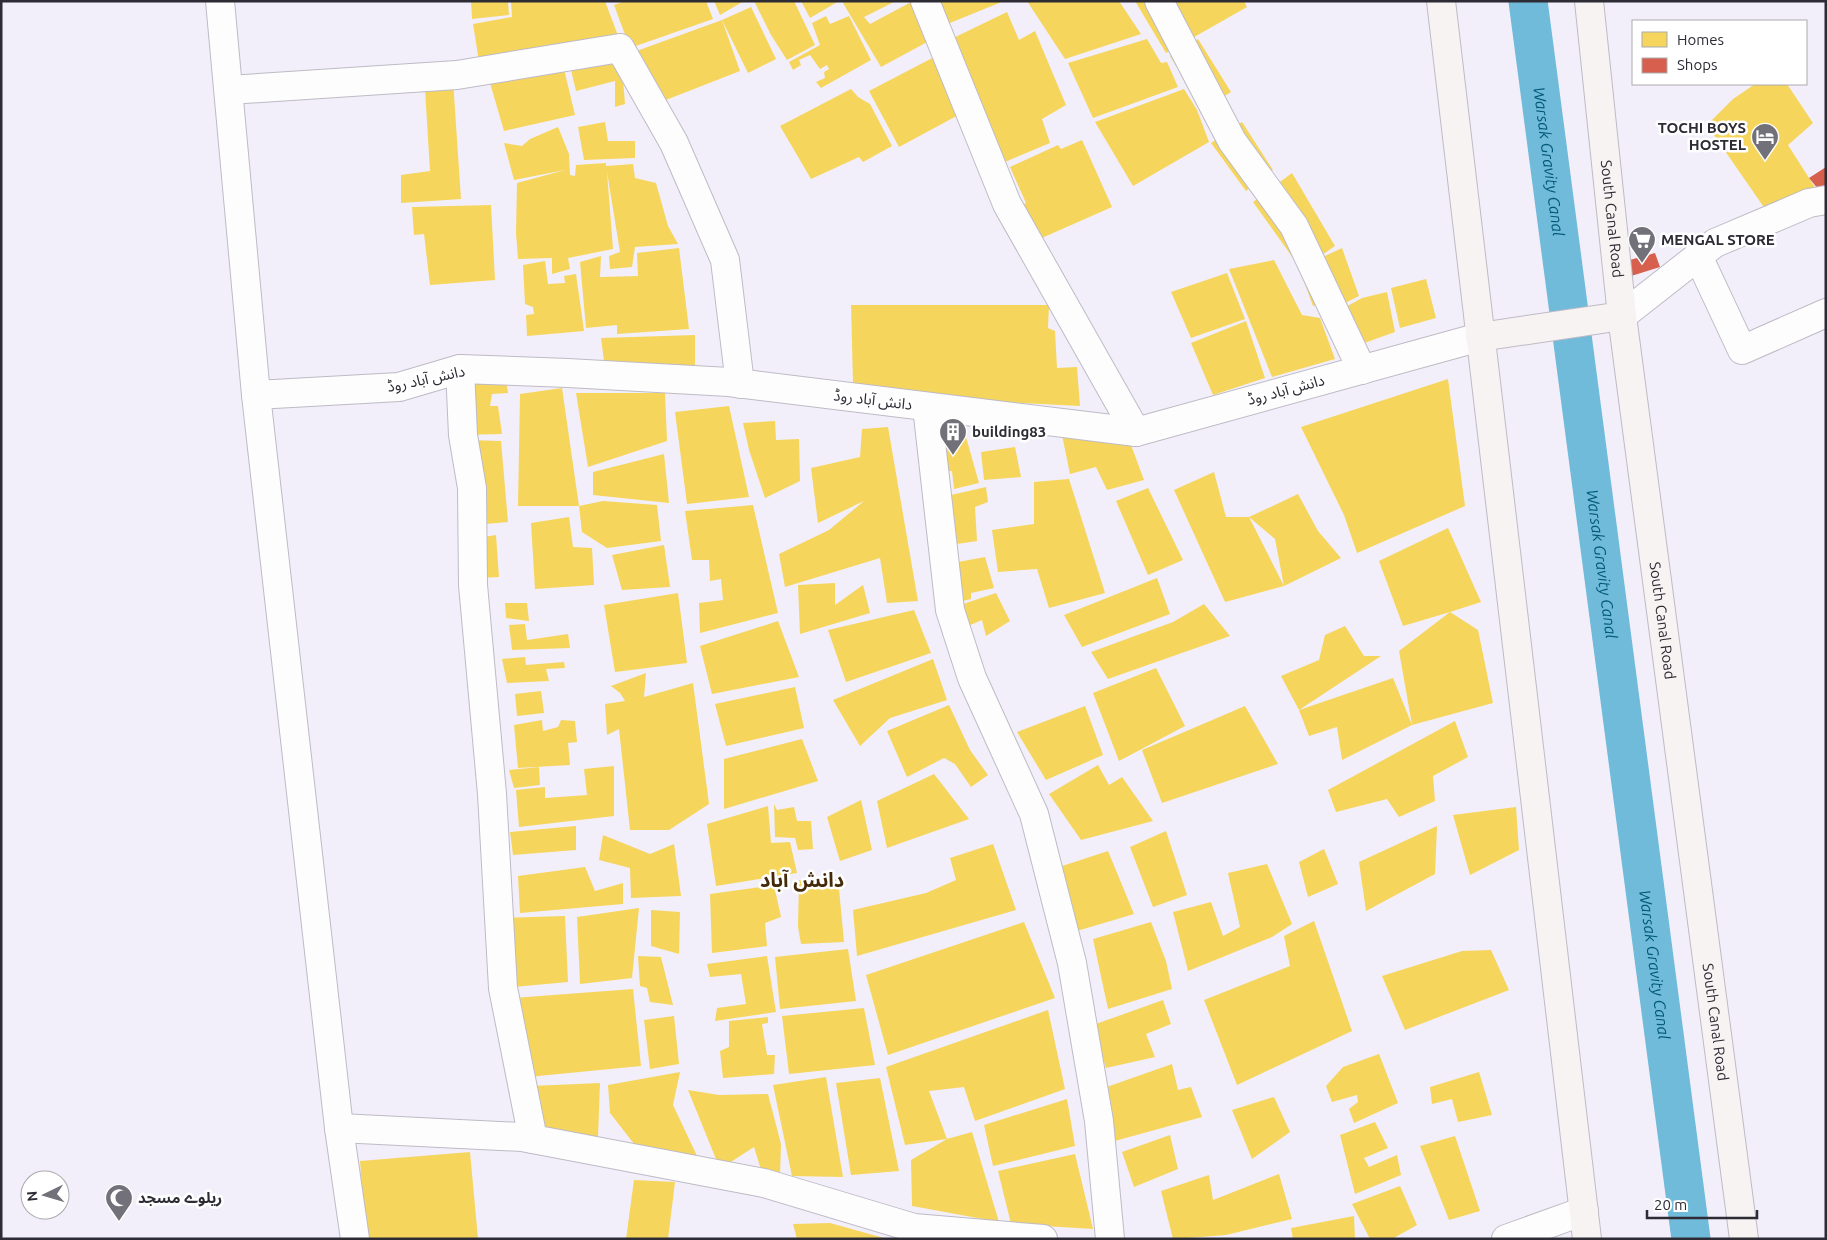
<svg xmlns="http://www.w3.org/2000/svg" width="1827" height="1240" font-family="Ubuntu,'Noto Sans Arabic',sans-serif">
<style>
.homes{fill:#f6d55c}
.shops{fill:#d6604d}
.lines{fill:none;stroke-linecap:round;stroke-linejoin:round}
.canal{stroke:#70bada;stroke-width:39}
.minor-casing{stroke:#bebbc5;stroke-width:30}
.tertiary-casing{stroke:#bebbc5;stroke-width:30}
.secondary-casing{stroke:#bebbc5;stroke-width:30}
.minor{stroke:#fdfdfe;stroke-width:28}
.tertiary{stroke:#fdfdfe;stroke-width:28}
.secondary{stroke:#f7f3f2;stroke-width:28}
.labels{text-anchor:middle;stroke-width:5;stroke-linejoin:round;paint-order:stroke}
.poi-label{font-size:15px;font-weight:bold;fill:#2d2b34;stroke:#fff;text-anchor:start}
.street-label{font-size:15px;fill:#2d2b34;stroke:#fff}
.water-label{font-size:16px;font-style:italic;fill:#005a75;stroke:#fff}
.district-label{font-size:20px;font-weight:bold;fill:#452a0a;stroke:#fff}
</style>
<rect width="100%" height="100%" fill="#f2effa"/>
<g class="homes">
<path d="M471,1H508L509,15L472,19Z"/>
<path d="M511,1H605L620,41L480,68L473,24L512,17Z"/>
<path d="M625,1H706L713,19L630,48L614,5Z"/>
<path d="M714,1H744L720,15Z"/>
<path d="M754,1H794L815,45L787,60L771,35Z"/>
<path d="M801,1H839L810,18Z"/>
<path d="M846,1H896L864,17L870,24L913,1L929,41L881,67L843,3Z"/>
<path d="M925,1H1004L940,27Z"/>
<path d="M1027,1H1119L1141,34L1065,59Z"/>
<path d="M1135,1H1244L1247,7L1166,53Z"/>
<path d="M751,7L776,59L748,73L722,20Z"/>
<path d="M1007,12L1019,40L1035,31L1066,105L1042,119L1050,143L1000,164L945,42Z"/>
<path d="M826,16L830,24L849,16L871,60L821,88L816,82L825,78L824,72L829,69L827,65L820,69L810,55L799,60L801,65L793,70L789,62L820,45L812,23Z"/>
<path d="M722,20L740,71L653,105L631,53Z"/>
<path d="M1147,39L1161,63L1167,62L1178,87L1093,118L1068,63Z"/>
<path d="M1198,39L1231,92L1203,110L1170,56Z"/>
<path d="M621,55L625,104L615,107V81L576,91L570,66Z"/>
<path d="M938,55L964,112L899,147L869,91Z"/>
<path d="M564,69L575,115L504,131L490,83Z"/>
<path d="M453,80L461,199L401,203V175L430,171L425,89Z"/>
<path d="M1755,84H1787L1813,123L1788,145L1823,200L1772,219L1707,125L1733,99Z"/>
<path d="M851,89L858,97L870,104L892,146L863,162L859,157L811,179L780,126Z"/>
<path d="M1184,89L1197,110L1209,142L1133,186L1095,122Z"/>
<path d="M605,122L608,141H635V158L584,160L578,127Z"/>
<path d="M1242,122L1273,170L1246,191L1211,143Z"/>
<path d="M558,127L569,154L570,175L575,176L576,165L606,163V166L633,164L635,178L656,183L668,226L678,244L635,247L632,267L610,269L609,256L620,252L607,172L613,249L568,258L570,269L552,274V258L518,259L516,233L517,183L565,170L514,180L504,143L522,146L530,139Z"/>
<path d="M1082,140L1112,207L1035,241L1020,206L1026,203L1010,167L1058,145L1061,149Z"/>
<path d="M1292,173L1335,246L1325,253L1298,265L1253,202Z"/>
<path d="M491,205L495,280L430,285L424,234L414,235L412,207Z"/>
<path d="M679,248L689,329L617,334V325L586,328L580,262L601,256L600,277L638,276L637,253Z"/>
<path d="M1342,248L1359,296L1343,304L1339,298L1313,306L1299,268Z"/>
<path d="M1274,260L1302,315L1320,318L1335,359L1272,377L1229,269Z"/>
<path d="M545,261L548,284L565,283L564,276L576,274L584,331L527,336L526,315L534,314L533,307L525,304L523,265Z"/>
<path d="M1227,273L1245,319L1191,338L1171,292Z"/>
<path d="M1426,279L1436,318L1400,328L1391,288Z"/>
<path d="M1387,292L1395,332L1339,352L1342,309L1362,298Z"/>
<path d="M851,305H1049L1048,328L1055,331L1057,368L1077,367L1080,406L943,399L869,392L853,383Z"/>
<path d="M1246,321L1265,378L1213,395L1191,343Z"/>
<path d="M695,335V365L605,369L601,338Z"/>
<path d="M460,379L506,380L508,393L492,394L490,406H498L502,434L463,435Z"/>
<path d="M1448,379L1465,506L1357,553L1344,515L1301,427Z"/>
<path d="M562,388L579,506H518L520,394Z"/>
<path d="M576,393H665L667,441L588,467Z"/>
<path d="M729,406L749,497L687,504L675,412Z"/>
<path d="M775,421L776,440L799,439L800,481L765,498L749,450L743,423Z"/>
<path d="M888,427L918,601L887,603L880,558L785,587L779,554L829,530L864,501L818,523L811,468L860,457L862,429Z"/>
<path d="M1061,430L1127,434L1144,480L1107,490L1096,467L1070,474Z"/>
<path d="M966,437L979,483L954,489L952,471L934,472L935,441Z"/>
<path d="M469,440L501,441L508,522L474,525Z"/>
<path d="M1015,447L1021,477L984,480L981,452Z"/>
<path d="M664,454L669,503L593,495V472Z"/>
<path d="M1214,472L1226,517H1249L1284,586L1275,539L1249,517L1298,494L1318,531L1341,558L1284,586L1225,602L1174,490Z"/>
<path d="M1069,479L1105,593L1049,608L1037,569L998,572L992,530L1034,524V482Z"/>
<path d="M986,487L988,502L975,507L977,541L950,545L942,497Z"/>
<path d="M1148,488L1183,560L1148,575L1116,501Z"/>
<path d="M603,501L657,505L661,541L607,548L582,532L579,506Z"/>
<path d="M753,505L778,613L700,633L699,603L723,600L721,579L710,581L709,560H692L685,511Z"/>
<path d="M569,517L573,547L592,548L594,585L535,589L531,523Z"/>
<path d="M1448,528L1481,602L1450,612L1478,630L1493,703L1412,725L1342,760L1337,727L1309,736L1299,710L1393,678L1412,725L1399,651L1450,612L1403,626L1379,561Z"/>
<path d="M496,535L499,577L479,578L478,538Z"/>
<path d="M664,545L670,587L622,590L612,555Z"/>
<path d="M985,557L994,588L971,593V599L954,603L947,564Z"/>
<path d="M1157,578L1170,614L1082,647L1064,615Z"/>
<path d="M835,583V605L863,585L870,613L800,634L798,585Z"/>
<path d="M678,593L687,663L615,672L604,605Z"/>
<path d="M996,593L1010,621L986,636L982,620L961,629L957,606Z"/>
<path d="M505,603H527L529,621L506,618Z"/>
<path d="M1204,604L1230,636L1108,679L1091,652L1173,622Z"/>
<path d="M914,610L931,653L846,682L828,630Z"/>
<path d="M778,621L799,677L712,694L700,646Z"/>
<path d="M525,624L527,640L568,634L570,648L512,650L509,625Z"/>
<path d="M1345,626L1364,656H1381L1299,710L1281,676L1319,660L1325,635Z"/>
<path d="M525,657L526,665L564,662L565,668L546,669L549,681L507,683L502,659Z"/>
<path d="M933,659L947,700L890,718L860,746L833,700Z"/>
<path d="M1156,668L1185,726L1119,761L1093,693Z"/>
<path d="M646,673L644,697L693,683L709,804L669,830H630L619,729L607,735L605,704L625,701L620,693L611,686Z"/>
<path d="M795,687L804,728L726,746L715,704Z"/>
<path d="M541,691L544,713L517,716L515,694Z"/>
<path d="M949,705L970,750L988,775L971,787L955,764L944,758L907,777L887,731Z"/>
<path d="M1085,706L1103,755L1046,780L1017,732Z"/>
<path d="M1245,706L1278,764L1162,803L1142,750Z"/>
<path d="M542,720L543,731L558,727L561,720L575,721L577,742L568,743L570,765L518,768L514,725Z"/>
<path d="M1455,721L1468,757L1433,776L1435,801L1399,817L1387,799L1336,812L1328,790Z"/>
<path d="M802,739L818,781L724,809V759Z"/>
<path d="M1098,765L1109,785L1122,777L1153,821L1081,840L1049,794Z"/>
<path d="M614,766V816L519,827L516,790L545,787V798L587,795L584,769Z"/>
<path d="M539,767L540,785L514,788L509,770Z"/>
<path d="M934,774L969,819L887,848L877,801Z"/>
<path d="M861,800L872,850L840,861L827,817Z"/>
<path d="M774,804L777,810L794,807L797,821H811L813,849L798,850L795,838L775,837Z"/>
<path d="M768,806L771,843L790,842L797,873L716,886L707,824Z"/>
<path d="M1516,807L1519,850L1470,875L1453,815Z"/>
<path d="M576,826V850L513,855L510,832Z"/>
<path d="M1437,826L1435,874L1366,911L1359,862Z"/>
<path d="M1166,831L1187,895L1153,907L1130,847Z"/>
<path d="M603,835L650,854L674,844L681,896L631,898L630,868L599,860Z"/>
<path d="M993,844L1016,910L857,956L853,910L926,893L956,880L950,858Z"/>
<path d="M1324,849L1338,884L1308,897L1299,862Z"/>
<path d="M1108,851L1134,914L1077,931L1056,868Z"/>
<path d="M1267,864L1292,924L1272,937L1188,971L1173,912L1211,902L1223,936L1240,927L1228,873Z"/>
<path d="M585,867L595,891L623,883V904L520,913L518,876Z"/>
<path d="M838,878L844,942L801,944L798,927L799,880H818Z"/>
<path d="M774,885L781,917L765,923L767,946L712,953L710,894Z"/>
<path d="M639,908L632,978L580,984L577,917Z"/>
<path d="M651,910L680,912L679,954L651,946Z"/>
<path d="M565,916L568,982L503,988L504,918Z"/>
<path d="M1314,921L1352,1031L1237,1085L1204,1000L1290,966L1284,936Z"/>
<path d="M1024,922L1055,998L888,1055L866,975Z"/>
<path d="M1151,922L1166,961L1172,989L1108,1009L1093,939Z"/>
<path d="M848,949L856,1001L780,1009L775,957Z"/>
<path d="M1491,950L1509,990L1405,1030L1382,976L1462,951Z"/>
<path d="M638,956L661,957L673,1005L650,1002L647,988L640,986Z"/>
<path d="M767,956L776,1012L715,1021L717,1008L746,1004L741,974L710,977L707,964Z"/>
<path d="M633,989L641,1066L528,1077L513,998Z"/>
<path d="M1163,1000L1171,1024L1146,1034L1155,1057L1106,1068L1093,1025Z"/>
<path d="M864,1008L875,1065L789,1074L782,1016Z"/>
<path d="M1048,1010L1065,1089L975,1121L964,1087L929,1091L947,1139L905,1145L886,1067Z"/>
<path d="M674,1016L679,1064L650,1069L644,1020Z"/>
<path d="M768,1017V1023L762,1024L767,1055H775L774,1074L723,1078L720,1051L729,1047V1021Z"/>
<path d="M1379,1054L1398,1103L1354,1123L1349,1109L1358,1102L1357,1095L1332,1102L1326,1086L1343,1067Z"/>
<path d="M1172,1064L1178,1090L1191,1087L1202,1117L1111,1142L1101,1089Z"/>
<path d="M680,1072L673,1105L698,1158L638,1149L610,1113L608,1085Z"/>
<path d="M1479,1072L1492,1115L1458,1122L1452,1099L1432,1104L1430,1087Z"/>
<path d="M826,1077L843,1177L792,1176L773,1085Z"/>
<path d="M880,1078L899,1171L851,1175L836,1083Z"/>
<path d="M600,1083L598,1137L539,1134L531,1086Z"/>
<path d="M688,1090L719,1095L768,1094L781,1144L780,1176L762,1173L754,1147L720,1169Z"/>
<path d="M1274,1097L1290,1132L1252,1159L1232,1110Z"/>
<path d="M1067,1099L1075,1146L993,1166L984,1125Z"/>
<path d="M1375,1122L1388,1148L1364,1158L1369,1167L1397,1155L1401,1175L1355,1194L1340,1135Z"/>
<path d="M972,1132L999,1222L912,1206L911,1160L947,1139Z"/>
<path d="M1170,1135L1178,1169L1134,1187L1122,1152Z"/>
<path d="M1455,1136L1480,1211L1449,1220L1420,1146Z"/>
<path d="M470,1152L478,1239H366L360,1161Z"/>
<path d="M1075,1154L1093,1229L1011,1224L998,1171Z"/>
<path d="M1279,1174L1292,1219L1226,1235L1173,1239L1161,1191L1209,1175L1213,1200Z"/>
<path d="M634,1180L675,1182L668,1239H626Z"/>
<path d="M1400,1186L1417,1225L1392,1239H1370L1352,1204Z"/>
<path d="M1354,1216L1355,1239H1293L1291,1228Z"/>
<path d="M830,1223L884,1238L883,1239H797L793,1224Z"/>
</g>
<g class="shops">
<path d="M1826,167V194L1823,195L1809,178Z"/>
<path d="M1655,253L1660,267L1628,277L1626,261Z"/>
</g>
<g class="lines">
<path class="canal" id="s1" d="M1528,1L1691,1239"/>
<defs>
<g id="minor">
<path d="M925,1L1007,204L1136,432"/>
<path d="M1159,1L1232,141L1294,226L1362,370"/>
<path d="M229,90L457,75L620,48L674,143L725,260L740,384"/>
<path d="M1698,256L1742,350L1826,313"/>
<path d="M1622,316L1715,243L1809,203L1826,200"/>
<path d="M460,369L463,435L472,488L473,585L492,794L503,988L533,1139"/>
<path d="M256,395L399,387L460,369L568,373L729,382L1136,432L1480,337"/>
<path d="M927,407L950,610L972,678L1034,814L1072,963L1099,1121L1110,1239"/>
<path d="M339,1128L522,1137L764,1183L914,1228L1043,1239"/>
<path d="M1506,1239L1584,1211"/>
</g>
<path id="tertiary" d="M220,1L256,395L339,1128L355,1239"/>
<g id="secondary">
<path d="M1441,1L1587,1239"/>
<path id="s2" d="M1589,1L1622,316L1744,1239"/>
<path d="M1480,337L1622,316"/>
</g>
</defs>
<use href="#minor" class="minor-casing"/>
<use href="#tertiary" class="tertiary-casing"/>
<use href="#secondary" class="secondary-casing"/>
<use href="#minor" class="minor"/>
<use href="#tertiary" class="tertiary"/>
<use href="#secondary" class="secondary"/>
</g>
<defs>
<symbol id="hotel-pin" viewBox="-11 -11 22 30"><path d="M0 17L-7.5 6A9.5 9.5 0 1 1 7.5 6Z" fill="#727079" stroke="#fff"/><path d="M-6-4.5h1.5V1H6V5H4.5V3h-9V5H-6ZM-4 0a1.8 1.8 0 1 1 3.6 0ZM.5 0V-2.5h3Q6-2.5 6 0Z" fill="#fff"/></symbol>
<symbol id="supermarket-pin" viewBox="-11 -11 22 30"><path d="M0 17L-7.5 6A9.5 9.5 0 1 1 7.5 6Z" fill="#727079" stroke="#fff"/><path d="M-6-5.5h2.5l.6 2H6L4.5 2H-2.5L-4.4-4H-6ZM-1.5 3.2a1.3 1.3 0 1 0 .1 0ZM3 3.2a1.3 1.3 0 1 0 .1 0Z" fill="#fff"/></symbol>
<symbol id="building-pin" viewBox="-11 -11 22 30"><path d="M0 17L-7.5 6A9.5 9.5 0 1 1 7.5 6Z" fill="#727079" stroke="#fff"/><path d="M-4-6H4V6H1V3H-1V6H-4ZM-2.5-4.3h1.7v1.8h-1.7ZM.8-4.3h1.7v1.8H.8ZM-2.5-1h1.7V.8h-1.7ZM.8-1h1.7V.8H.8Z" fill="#fff"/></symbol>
<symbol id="mosque-pin" viewBox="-11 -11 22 30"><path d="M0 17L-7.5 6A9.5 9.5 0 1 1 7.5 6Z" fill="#727079" stroke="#fff"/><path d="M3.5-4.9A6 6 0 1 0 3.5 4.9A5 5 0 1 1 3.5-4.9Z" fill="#fff"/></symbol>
</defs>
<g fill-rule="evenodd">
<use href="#hotel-pin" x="1749" y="121" width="32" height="43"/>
<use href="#supermarket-pin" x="1626" y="224" width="32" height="43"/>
<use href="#building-pin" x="937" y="416" width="32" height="43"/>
<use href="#mosque-pin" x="103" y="1182" width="32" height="43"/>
</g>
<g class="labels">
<g class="poi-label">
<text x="1746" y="133" text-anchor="end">TOCHI BOYS<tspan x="1746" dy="17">HOSTEL</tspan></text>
<text x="1661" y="245">MENGAL STORE</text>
<text x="972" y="437">building83</text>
<text x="138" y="1203">ریلوے مسجد</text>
</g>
<g class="street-label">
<text dy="5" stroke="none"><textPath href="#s2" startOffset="219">South Canal Road</textPath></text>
<text transform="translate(426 379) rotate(-12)" y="5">دانش آباد روڈ</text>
<text transform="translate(1286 390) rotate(-15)" y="5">دانش آباد روڈ</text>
<text transform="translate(873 400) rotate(7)" y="5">دانش آباد روڈ</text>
<text dy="5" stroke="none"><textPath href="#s2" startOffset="624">South Canal Road</textPath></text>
<text dy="5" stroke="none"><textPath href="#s2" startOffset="1029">South Canal Road</textPath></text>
</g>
<g class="water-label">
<text dy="6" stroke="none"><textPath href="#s1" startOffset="162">Warsak Gravity Canal</textPath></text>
<text dy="6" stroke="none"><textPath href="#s1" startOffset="568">Warsak Gravity Canal</textPath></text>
<text dy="6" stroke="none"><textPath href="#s1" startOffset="972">Warsak Gravity Canal</textPath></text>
</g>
<g class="district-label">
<text x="802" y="887">دانش آباد</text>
</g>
</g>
<rect width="1827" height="1240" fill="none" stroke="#2d2b34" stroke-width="5"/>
<rect x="1632" y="20" width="175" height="65" fill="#ffffff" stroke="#abaaae"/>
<rect x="1642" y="32" width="25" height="15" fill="#f6d55c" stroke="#abaaae"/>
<text x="1677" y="45" font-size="15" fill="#2d2b34">Homes</text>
<rect x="1642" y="58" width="25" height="15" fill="#d6604d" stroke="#abaaae"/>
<text x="1677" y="70" font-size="15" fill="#2d2b34">Shops</text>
<g transform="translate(45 1195) rotate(265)"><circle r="24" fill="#ffffff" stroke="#abaaae"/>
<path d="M0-4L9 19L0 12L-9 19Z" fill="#727079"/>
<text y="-8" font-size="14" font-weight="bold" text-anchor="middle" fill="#2d2b34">N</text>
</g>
<path d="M1647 1210v8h110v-8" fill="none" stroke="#2d2b34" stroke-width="2.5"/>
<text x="1654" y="1210" font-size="15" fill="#2d2b34" stroke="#ffffff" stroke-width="4" paint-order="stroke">20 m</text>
</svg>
